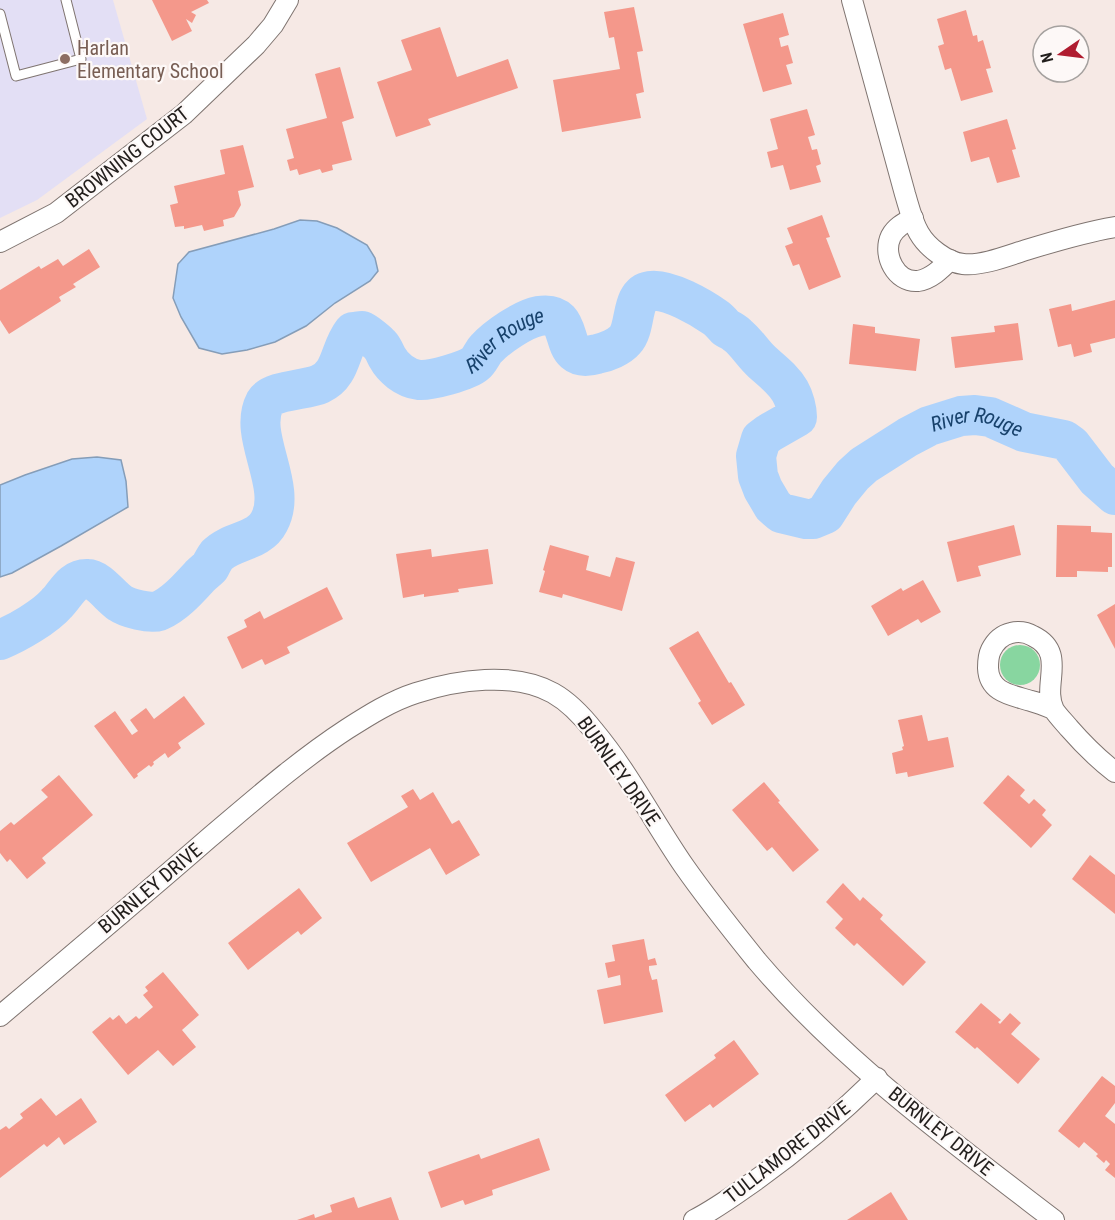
<svg xmlns="http://www.w3.org/2000/svg" width="1115" height="1220" font-family="'Roboto Condensed',sans-serif">
<style>
.education{fill:#e3dff5}
.green{fill:#88d6a0}
.water{fill:#afd3fb;stroke:#859db8;stroke-width:1.5}
.lines{fill:none;stroke-linecap:round;stroke-linejoin:round}
.river{stroke:#afd3fb;stroke-width:40}
.building{fill:#f4988b}
.service-casing{stroke:#7f7470;stroke-width:11}
.minor-casing{stroke:#7f7470;stroke-width:22}
.service{stroke:#fff;stroke-width:9}
.minor{stroke:#fff;stroke-width:20}
.education-dot{fill:#8d6e63;stroke:#fdf8f7;stroke-width:2}
.labels{text-anchor:middle;stroke-width:4.5;stroke-linejoin:round;paint-order:stroke}
.education-label{font-size:20px;fill:#785e54;stroke:#fdf8f7;text-anchor:start}
.street-label{font-size:20px;fill:#221e1c;stroke:#fdf8f7}
.water-label{font-size:21px;font-style:italic;fill:#18426c;stroke:#fdf8f7}
</style>
<rect width="100%" height="100%" fill="#f6e9e5"/>
<path class="education" d="M0,0H113L147,119L37,200L0,218Z"/>
<circle class="green" cx="1020" cy="665" r="20"/>
<g class="water">
<path d="M300,220L317,221L337,228L367,245L375,258L378,271L370,281L335,303L306,326L275,342L247,350L222,354L199,348L181,317L173,298L178,264L189,252L274,229Z"/>
<path d="M97,457L121,460L126,481L128,507L61,546L12,573L0,577V485L25,475L72,459Z"/>
</g>
<g class="lines">
<path class="river" id="s1" d="M0,640C17,633 45,617 57,603C66,594 72,578 88,579C98,579 111,597 120,603C127,608 150,614 159,611C175,604 188,589 200,576C203,573 207,570 210,567C212,563 214,559 217,555C232,540 259,542 269,522C289,486 247,436 265,402C272,390 307,390 320,384C342,374 339,350 353,332C356,332 359,331 362,331C365,332 378,342 380,345C383,348 385,353 387,357C393,368 405,378 419,380C430,381 467,371 475,364C480,360 482,353 486,349C497,337 523,319 539,316C581,309 552,367 597,354C607,352 619,347 625,340C637,327 630,294 650,291C668,288 702,308 716,318C720,321 723,325 726,328C730,330 734,332 737,335C747,343 753,354 762,362C772,371 783,379 790,391C794,398 797,409 797,417L769,433L761,439L756,456L758,476L763,489L773,506L781,513L806,519H813L825,514L839,492L853,475L864,465L908,437L929,426L961,416L975,415L990,417L1024,432L1064,440L1071,445L1097,479L1115,495"/>
</g>
<g class="building">
<path d="M152,0H207L209,3L191,12L196,15L192,23L186,19L192,31L172,41Z"/>
<path d="M634,7L643,51L637,52L644,92L636,94L641,118L562,132L553,80L620,69L614,37L609,38L604,12Z"/>
<path d="M966,10L973,36L977,35L978,42L983,40L991,68L986,69L993,92L961,101L951,68L945,70L938,46L944,44L937,19Z"/>
<path d="M783,13L789,35L779,38L781,47L788,45L793,63L786,65L792,84L763,92L743,24Z"/>
<path d="M440,27L457,77L508,59L518,88L428,119L431,125L396,137L377,82L412,70L401,40Z"/>
<path d="M340,67L354,118L342,122L352,160L332,165L333,170L322,173L320,169L299,175L297,169L290,171L287,160L294,158L286,129L327,118L315,74Z"/>
<path d="M807,109L815,135L808,137L812,150L817,149L821,164L816,166L821,182L790,190L783,165L771,168L767,152L778,149L770,119Z"/>
<path d="M1007,119L1016,149L1012,150L1020,177L997,183L989,157L971,162L963,132Z"/>
<path d="M243,145L254,187L238,191L241,205L234,217L223,220L224,226L204,231L202,225L184,229V226L175,227L170,205L178,203L174,186L225,174L220,150Z"/>
<path d="M822,215L830,237L826,238L841,277L809,290L799,264L793,266L785,246L793,243L787,228Z"/>
<path d="M89,249L100,267L73,284L76,287L59,297L61,301L9,334L0,320V290L39,266L41,269L58,259L63,266Z"/>
<path d="M1115,300V338L1090,344L1092,352L1074,357L1071,344L1058,347L1049,309L1071,304L1072,311Z"/>
<path d="M1018,323L1023,360L955,368L951,337L995,332L994,326Z"/>
<path d="M853,324L875,327V333L920,339L916,371L849,364Z"/>
<path d="M1014,525L1021,555L978,566L981,576L957,582L947,542Z"/>
<path d="M1057,525L1091,526V532L1112,533V567H1108V572L1077,571V577H1056Z"/>
<path d="M550,545L589,556L586,570L610,577L616,557L635,562L622,611L563,594L562,598L539,592L545,571L543,570Z"/>
<path d="M431,549L432,557L488,549L493,584L458,589L459,592L424,597V594L403,598L396,554Z"/>
<path d="M923,580L941,612L921,623L918,619L888,636L871,606L901,588L903,591Z"/>
<path d="M327,587L343,619L287,647L290,653L265,665L262,659L242,669L227,637L247,627L244,620L260,611L264,619Z"/>
<path d="M1115,604V649L1097,615Z"/>
<path d="M698,631L729,683L731,682L745,705L712,725L698,703L701,701L669,648Z"/>
<path d="M184,696L205,724L178,743L181,748L168,758L165,753L153,762L154,764L151,767L149,765L137,774L138,776L134,779L94,726L115,711L132,735L138,731L130,720L146,708L154,719Z"/>
<path d="M922,715L928,741L948,737L954,767L908,777L907,772L896,774L892,753L903,750L902,747L904,746L898,720Z"/>
<path d="M59,775L93,815L42,858L46,863L27,879L10,859L7,862L0,853V831L11,822L14,825L48,797L41,790Z"/>
<path d="M1008,775L1025,790L1020,796L1029,804L1034,799L1046,810L1042,815L1052,825L1031,848L983,803Z"/>
<path d="M764,782L780,801L778,802L819,850L793,872L772,847L767,851L732,810Z"/>
<path d="M413,789L420,800L433,792L452,824L459,820L480,855L446,875L430,848L371,882L347,843L408,807L401,796Z"/>
<path d="M1090,855L1115,875V914L1072,879Z"/>
<path d="M843,883L860,901L863,897L883,915L880,919L926,962L903,986L857,943L854,946L835,928L843,919L826,902Z"/>
<path d="M299,888L322,918L301,935L298,931L248,970L228,943Z"/>
<path d="M644,939L648,960L655,958L657,965L649,966V970L652,980L657,979L663,1012L604,1024L597,990L621,985L620,975L608,978L605,963L615,961L612,945Z"/>
<path d="M163,972L199,1015L182,1030L196,1047L173,1066L158,1050L128,1075L92,1032L110,1017L113,1020L119,1015L126,1024L136,1016L139,1019L153,1007L143,995L148,991L145,987Z"/>
<path d="M981,1003L1001,1020L998,1022L1000,1024L1010,1013L1021,1023L1011,1034L1040,1059L1018,1084L977,1047L975,1049L955,1032Z"/>
<path d="M734,1040L759,1074L713,1108L710,1104L685,1122L665,1095L716,1058L714,1055Z"/>
<path d="M1102,1076L1115,1086V1103L1105,1116L1115,1124V1178L1105,1170L1110,1164L1106,1160L1104,1163L1096,1156L1098,1154L1084,1142L1079,1148L1058,1131Z"/>
<path d="M41,1098L56,1116L81,1098L97,1122L64,1145L59,1137L47,1147L44,1144L0,1178V1130L6,1126L9,1129L23,1118L20,1114Z"/>
<path d="M539,1138L550,1170L492,1190L493,1195L465,1205L463,1200L441,1208L428,1172L479,1154L481,1159Z"/>
<path d="M891,1192L908,1220H847Z"/>
<path d="M354,1197L358,1208L391,1197L399,1220H297L314,1214L315,1218L332,1212L330,1205Z"/>
</g>
<g class="lines">
<defs>
<path id="service" d="M0,14L16,76L81,59L66,0"/>
<g id="minor">
<path d="M852,0L905,194C909,207 912,221 919,233C927,247 946,262 963,264C982,266 1007,256 1026,250C1055,241 1085,232 1115,227"/>
<path d="M913,218C904,223 896,227 891,236C882,255 896,283 918,281C931,279 941,269 950,260"/>
<path d="M0,242L56,213L184,114L256,45L273,25L288,0"/>
<path d="M1053,709C1046,706 1039,703 1031,701C1012,695 989,693 988,668C988,662 988,656 991,650C995,642 1002,635 1011,633C1019,631 1026,632 1033,636C1068,653 1041,685 1054,710C1058,716 1064,722 1069,728C1083,744 1098,759 1115,772"/>
<path d="M0,1016C70,957 140,898 209,838C254,800 298,761 347,729C369,715 391,701 416,693C456,680 514,671 553,693C569,702 583,717 594,731C629,773 653,821 684,866C707,899 732,930 757,961C841,1060 951,1141 1054,1220"/>
<path d="M694,1220C716,1209 736,1194 756,1180C799,1149 839,1115 877,1078"/>
</g>
</defs>
<use href="#service" class="service-casing"/>
<use href="#minor" class="minor-casing"/>
<use href="#service" class="service"/>
<use href="#minor" class="minor"/>
</g>
<circle class="education-dot" cx="65" cy="59" r="6"/>
<g class="labels">
<g class="education-label">
<text x="77" y="55">Harlan<tspan x="77" dy="23">Elementary School</tspan></text>
</g>
<g class="street-label">
<text transform="translate(127 157) rotate(-38)" y="7">BROWNING COURT</text>
<text transform="translate(619 771) rotate(55)" y="7">BURNLEY DRIVE</text>
<text transform="translate(150 888) rotate(-40)" y="7">BURNLEY DRIVE</text>
<text transform="translate(941 1131) rotate(39)" y="7">BURNLEY DRIVE</text>
<text transform="translate(787 1152) rotate(-38)" y="7">TULLAMORE DRIVE</text>
</g>
<g class="water-label">
<text dy="7" stroke="none"><textPath href="#s1" startOffset="764">River Rouge</textPath></text>
<text dy="7" stroke="none"><textPath href="#s1" startOffset="1540">River Rouge</textPath></text>
</g>
</g>
<g transform="translate(1061 54) rotate(256)"><circle r="28" fill="#fdf8f7" stroke="#a5a19f" stroke-width="1.5"/>
<path d="M0-4.5L10 22L0 15L-10 22Z" fill="#b01c30"/>
<text y="-9" font-size="16" font-weight="bold" text-anchor="middle" fill="#221e1c">N</text>
</g>
</svg>
